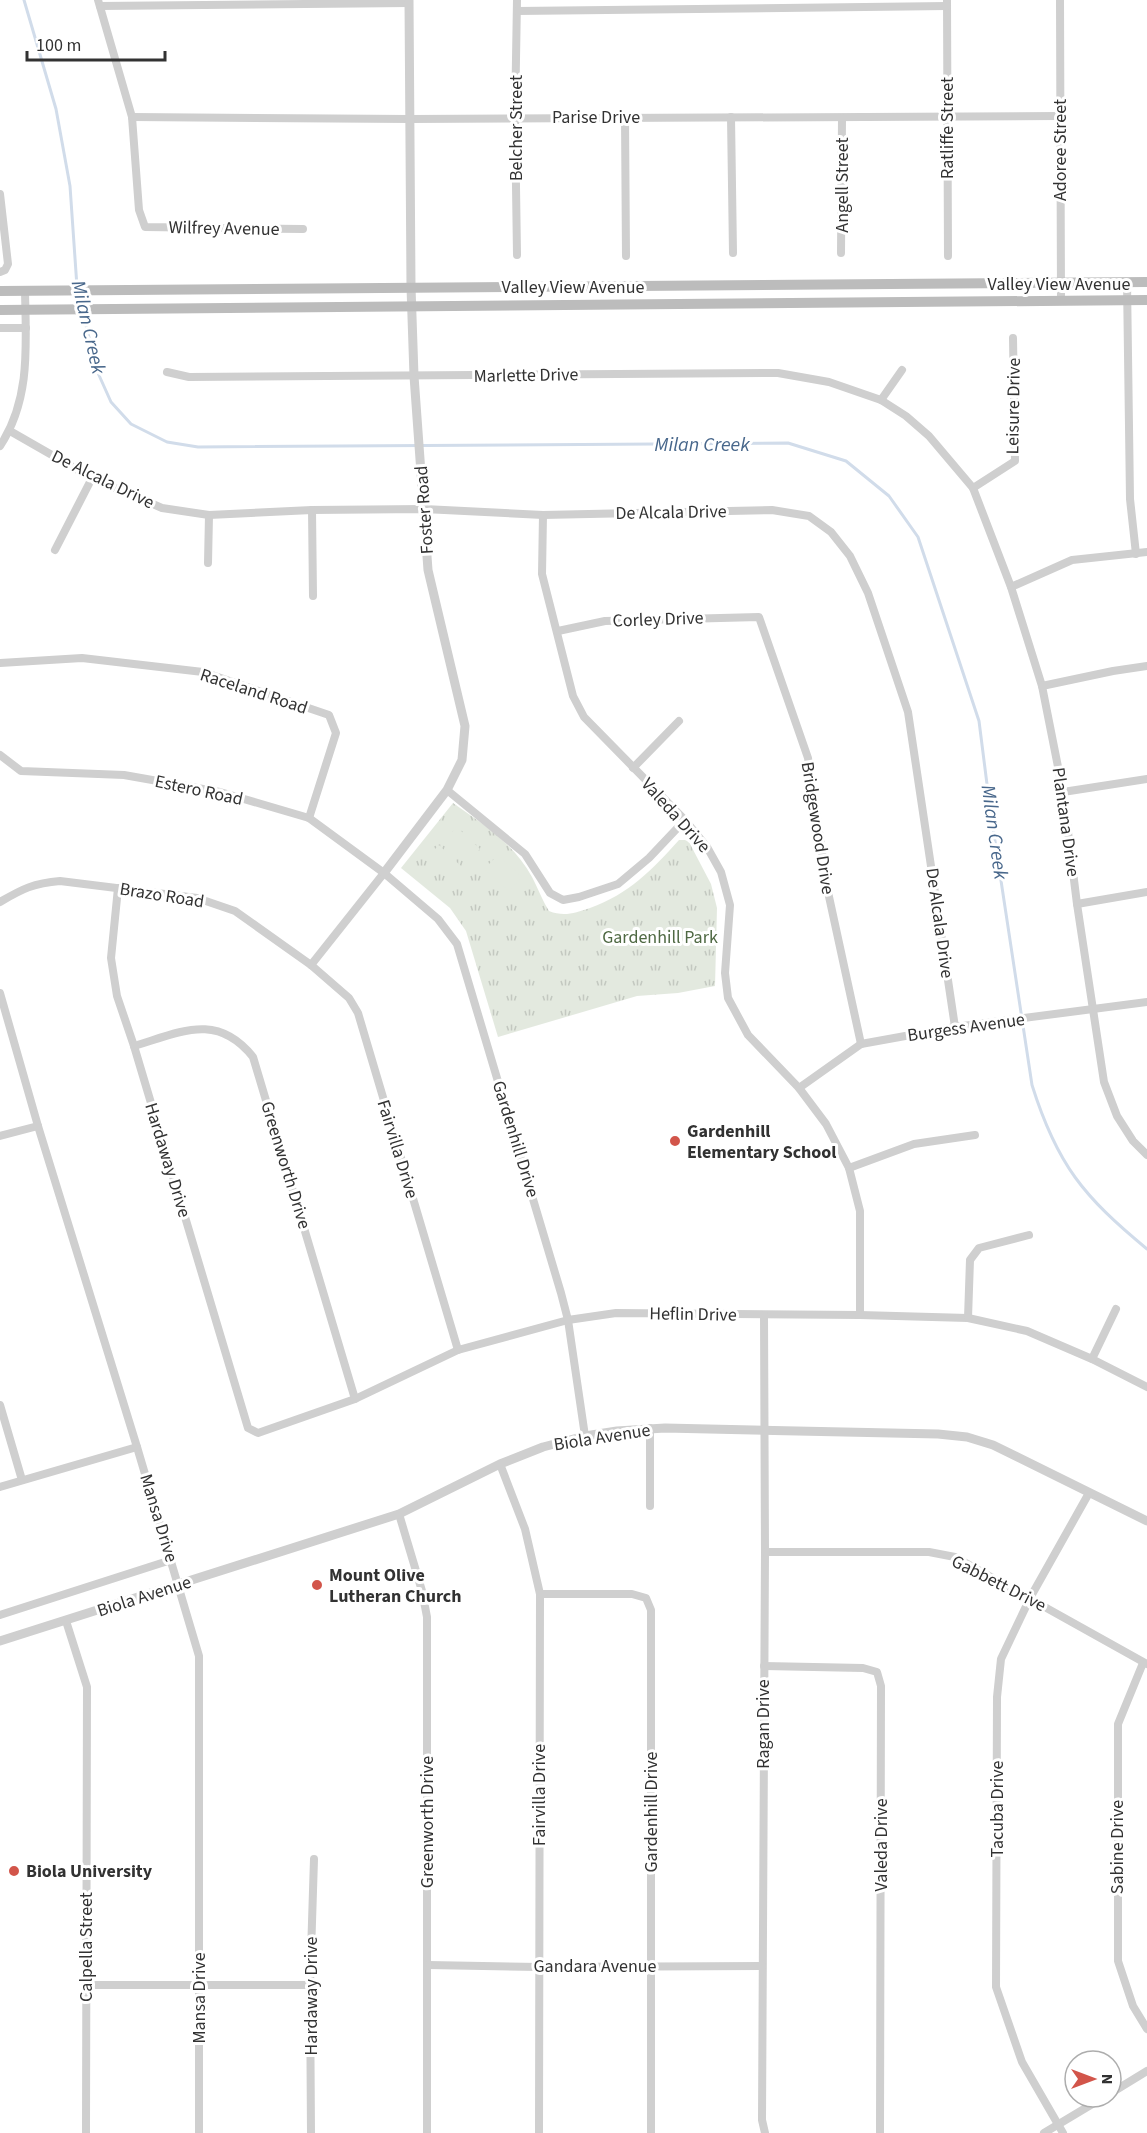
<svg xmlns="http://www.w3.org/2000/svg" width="1147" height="2133" font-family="'Source Sans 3',sans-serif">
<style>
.park{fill:url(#park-tufts)}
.pitch{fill:#e3e9df}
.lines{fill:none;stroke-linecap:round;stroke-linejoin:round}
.stream{stroke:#d1dcea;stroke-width:3}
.minor{stroke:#cfcfcf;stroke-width:8}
.tertiary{stroke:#cfcfcf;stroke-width:9}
.secondary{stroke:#bcbcbc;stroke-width:10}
.poi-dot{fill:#d2554a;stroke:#fff;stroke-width:2}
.labels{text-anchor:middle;stroke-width:6;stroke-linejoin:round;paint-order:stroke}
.street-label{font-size:18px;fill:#323232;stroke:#fff}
.park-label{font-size:18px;fill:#4f6943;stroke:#fff}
.poi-label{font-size:18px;font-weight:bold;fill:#323232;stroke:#fff;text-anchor:start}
.water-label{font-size:20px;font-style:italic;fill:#48678b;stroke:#fff}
</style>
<defs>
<pattern id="park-tufts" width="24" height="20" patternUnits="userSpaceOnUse" patternTransform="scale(1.5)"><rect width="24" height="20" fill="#e3e9df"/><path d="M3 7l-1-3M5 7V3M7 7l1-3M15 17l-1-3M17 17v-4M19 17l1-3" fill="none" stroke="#c3c8c0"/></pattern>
</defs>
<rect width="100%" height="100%" fill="#fff"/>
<path class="park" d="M453,803C483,824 514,844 532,877C538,888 542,900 549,911C564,917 575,913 590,908C629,894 652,870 679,840H685L689,842L711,884L717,908L715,986L678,993L637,996L498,1037L466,931L450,908L401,868Z"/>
<g class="pitch">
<path d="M457,827L480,849L470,860L446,837Z"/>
<path d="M439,845L462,867L452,879L428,856Z"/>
<path d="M498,855L522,877L509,891L484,869Z"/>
</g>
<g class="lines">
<g class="stream">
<path d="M24,0L56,109L70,186L77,287"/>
<path d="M78,294L98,373L111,402L131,424L167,442L198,447L788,443L846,461L889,496L918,537L979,721L990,808L1032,1085C1057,1165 1084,1197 1147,1249"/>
</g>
<g class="minor">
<path d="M98,0L132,117L139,210L145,227L303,229"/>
<path d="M517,0L515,118L517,255"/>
<path d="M947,0L948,256"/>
<path d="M1060,0L1061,301"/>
<path d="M100,6L409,3"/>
<path d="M517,11L947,6"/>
<path d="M132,117L410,119L1060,116"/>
<path d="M625,117L626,256"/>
<path d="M731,117L733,253"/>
<path d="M0,194L8,264L5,270L0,272"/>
<path d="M841,253L842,118"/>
<path d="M1127,282L1130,499L1136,554"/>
<path d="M0,328H26"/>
<path d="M167,372L189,377L778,373L829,382L881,400L906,416L929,436L973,488L1011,587L1042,686L1063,792L1077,904L1104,1082L1117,1116L1133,1141L1147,1155"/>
<path d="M881,400L902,370"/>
<path d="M10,431L92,478L162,508L209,515L312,510L424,509L543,515L772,510L809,516L831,532L850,556L868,593L908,712L955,1027"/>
<path d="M0,446C31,399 26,345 25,291"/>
<path d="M973,488L1015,461L1013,338"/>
<path d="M312,510L313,596"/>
<path d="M543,515L542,574L573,696L584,717L685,820L707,847L721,872L730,905L725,973L728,998L748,1035L799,1088L826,1124L849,1168L860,1211V1315"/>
<path d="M55,550L92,478"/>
<path d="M208,563L209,515"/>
<path d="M1011,587L1072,560L1147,552"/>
<path d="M558,631L605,621L759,617L808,758L828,892L861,1044"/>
<path d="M0,663L82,658L203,672L329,715L336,733L309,818"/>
<path d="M1042,686L1113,671L1147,666"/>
<path d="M0,755L21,771L124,775L220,792L309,818L384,873L438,919L457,944L561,1293L568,1320L585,1436"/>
<path d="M633,768L679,721"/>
<path d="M447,790L525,854L550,893L563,900L579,897L618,884L649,858L685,820"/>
<path d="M1063,792L1147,779"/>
<path d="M118,888L111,958L117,996L134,1046L248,1428L258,1433L355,1399L458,1350L568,1320L616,1313L860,1315L968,1318L1027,1331L1092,1359L1147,1387"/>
<path d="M0,902C22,889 34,883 60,881L197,898L235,911L311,965L349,998L358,1013L458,1350"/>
<path d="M1077,904L1147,892"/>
<path d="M311,965L384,873"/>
<path d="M0,993L38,1126L137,1447L199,1656V2133"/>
<path d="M134,1046C181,1032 217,1012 253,1057L355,1399"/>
<path d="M799,1088L861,1044L955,1027L1147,1002"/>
<path d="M0,1136L38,1126"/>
<path d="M849,1168L914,1144L975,1135"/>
<path d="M764,1315L765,1552L762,2120L765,2133"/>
<path d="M968,1318L970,1260L979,1248L1029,1235"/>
<path d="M1092,1359L1116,1309"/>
<path d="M0,1405L22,1480"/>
<path d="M650,1428V1506"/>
<path d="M500,1464L525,1529L540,1594L539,2133"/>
<path d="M0,1487L137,1447"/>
<path d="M399,1514L422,1591L427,1617V2133"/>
<path d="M765,1552H929L955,1557L1147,1664"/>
<path d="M540,1594H632L646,1598L651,1610V2133"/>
<path d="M0,1615L171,1560"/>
<path d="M66,1621L87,1687L86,2133"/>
<path d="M1143,1663L1118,1724V1961L1133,2006L1147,2029"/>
<path d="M764,1666L863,1668L877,1672L881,1686L880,2133"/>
<path d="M428,1965L539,1967L762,1966"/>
<path d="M86,1985H310"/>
<path d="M1111,2093L1147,2071"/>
<path d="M311,2133L310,1985L314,1859"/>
<path d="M1044,2133L1104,2097"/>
<path d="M1063,2133L1022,2062L996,1987L997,1697L1001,1659L1030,1598L1089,1493"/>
</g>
<g class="tertiary">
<path d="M384,873L447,790L462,760L465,726L428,570L414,376L411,287L409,0"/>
<path d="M0,1641L399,1514L500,1464L543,1447L585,1436L617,1431L665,1428L938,1434L967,1437L993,1445L1147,1521"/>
</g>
<g class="secondary">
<path d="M0,291L1147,282"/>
<path d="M0,310L1147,300"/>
</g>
</g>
<g class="poi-dot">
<circle cx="675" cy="1141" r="6"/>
<circle cx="317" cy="1585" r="6"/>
<circle cx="14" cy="1871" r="6"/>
</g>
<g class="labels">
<g class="street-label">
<text x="596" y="123">Parise Drive</text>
<text transform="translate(516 128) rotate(-90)" y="6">Belcher Street</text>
<text transform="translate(947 128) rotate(-90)" y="6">Ratliffe Street</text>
<text transform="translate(1060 150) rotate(-90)" y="6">Adoree Street</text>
<text transform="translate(842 185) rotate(-90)" y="6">Angell Street</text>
<text transform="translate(224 228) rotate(1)" y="6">Wilfrey Avenue</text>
<text x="1059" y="290">Valley View Avenue</text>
<text x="573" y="293">Valley View Avenue</text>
<text transform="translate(526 375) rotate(-1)" y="6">Marlette Drive</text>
<text transform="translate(1013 406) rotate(-89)" y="6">Leisure Drive</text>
<text transform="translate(103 479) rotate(26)" y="6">De Alcala Drive</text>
<text transform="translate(424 510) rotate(-94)" y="6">Foster Road</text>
<text transform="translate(671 512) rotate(-1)" y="6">De Alcala Drive</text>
<text transform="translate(658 619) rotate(-2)" y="6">Corley Drive</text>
<text transform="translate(254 691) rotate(18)" y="6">Raceland Road</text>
<text transform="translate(199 790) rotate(12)" y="6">Estero Road</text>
<text transform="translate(676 815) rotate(48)" y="6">Valeda Drive</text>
<text transform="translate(1066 822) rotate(82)" y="6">Plantana Drive</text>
<text transform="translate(818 828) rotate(81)" y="6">Bridgewood Drive</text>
<text transform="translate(162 895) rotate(9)" y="6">Brazo Road</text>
<text transform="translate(940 923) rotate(82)" y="6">De Alcala Drive</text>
<text transform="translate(966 1027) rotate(-8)" y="6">Burgess Avenue</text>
<text transform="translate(516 1139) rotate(73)" y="6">Gardenhill Drive</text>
<text transform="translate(398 1149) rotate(73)" y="6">Fairvilla Drive</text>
<text transform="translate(168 1160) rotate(73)" y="6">Hardaway Drive</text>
<text transform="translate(286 1165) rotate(73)" y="6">Greenworth Drive</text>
<text transform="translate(693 1314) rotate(1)" y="6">Heflin Drive</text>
<text transform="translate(602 1437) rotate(-9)" y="6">Biola Avenue</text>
<text transform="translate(159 1518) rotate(73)" y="6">Mansa Drive</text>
<text transform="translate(999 1583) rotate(27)" y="6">Gabbett Drive</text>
<text transform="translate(144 1596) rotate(-18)" y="6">Biola Avenue</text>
<text transform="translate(763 1724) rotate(-90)" y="6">Ragan Drive</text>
<text transform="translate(539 1795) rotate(-90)" y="6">Fairvilla Drive</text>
<text transform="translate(997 1809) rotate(-90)" y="6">Tacuba Drive</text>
<text transform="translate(651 1812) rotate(-90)" y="6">Gardenhill Drive</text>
<text transform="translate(427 1822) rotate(-90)" y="6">Greenworth Drive</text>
<text transform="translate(881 1845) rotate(-90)" y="6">Valeda Drive</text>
<text transform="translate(1117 1847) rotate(-90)" y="6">Sabine Drive</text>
<text transform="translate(86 1947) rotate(-90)" y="6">Calpella Street</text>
<text x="595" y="1972">Gandara Avenue</text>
<text transform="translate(311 1996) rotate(-90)" y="6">Hardaway Drive</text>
<text transform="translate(199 1998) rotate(-90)" y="6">Mansa Drive</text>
</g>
<g class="park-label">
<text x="660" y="943">Gardenhill Park</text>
</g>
<g class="poi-label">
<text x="687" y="1137">Gardenhill<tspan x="687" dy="21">Elementary School</tspan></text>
<text x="329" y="1581">Mount Olive<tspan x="329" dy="21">Lutheran Church</tspan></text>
<text x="26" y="1877">Biola University</text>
</g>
<g class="water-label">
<text transform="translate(89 327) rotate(77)" y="7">Milan Creek</text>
<text x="702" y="451">Milan Creek</text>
<text transform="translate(995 832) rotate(82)" y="7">Milan Creek</text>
</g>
</g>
<g transform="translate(1093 2079) rotate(90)"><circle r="28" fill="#ffffff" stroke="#adadad" stroke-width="1.5"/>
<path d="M0-4.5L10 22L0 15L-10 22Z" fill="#d2554a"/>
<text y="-9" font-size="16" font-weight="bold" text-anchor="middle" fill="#323232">N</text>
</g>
<path d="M27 51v9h138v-9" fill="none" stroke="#323232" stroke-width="3"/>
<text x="36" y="51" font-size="18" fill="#323232" stroke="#ffffff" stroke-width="4.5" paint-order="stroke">100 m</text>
</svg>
